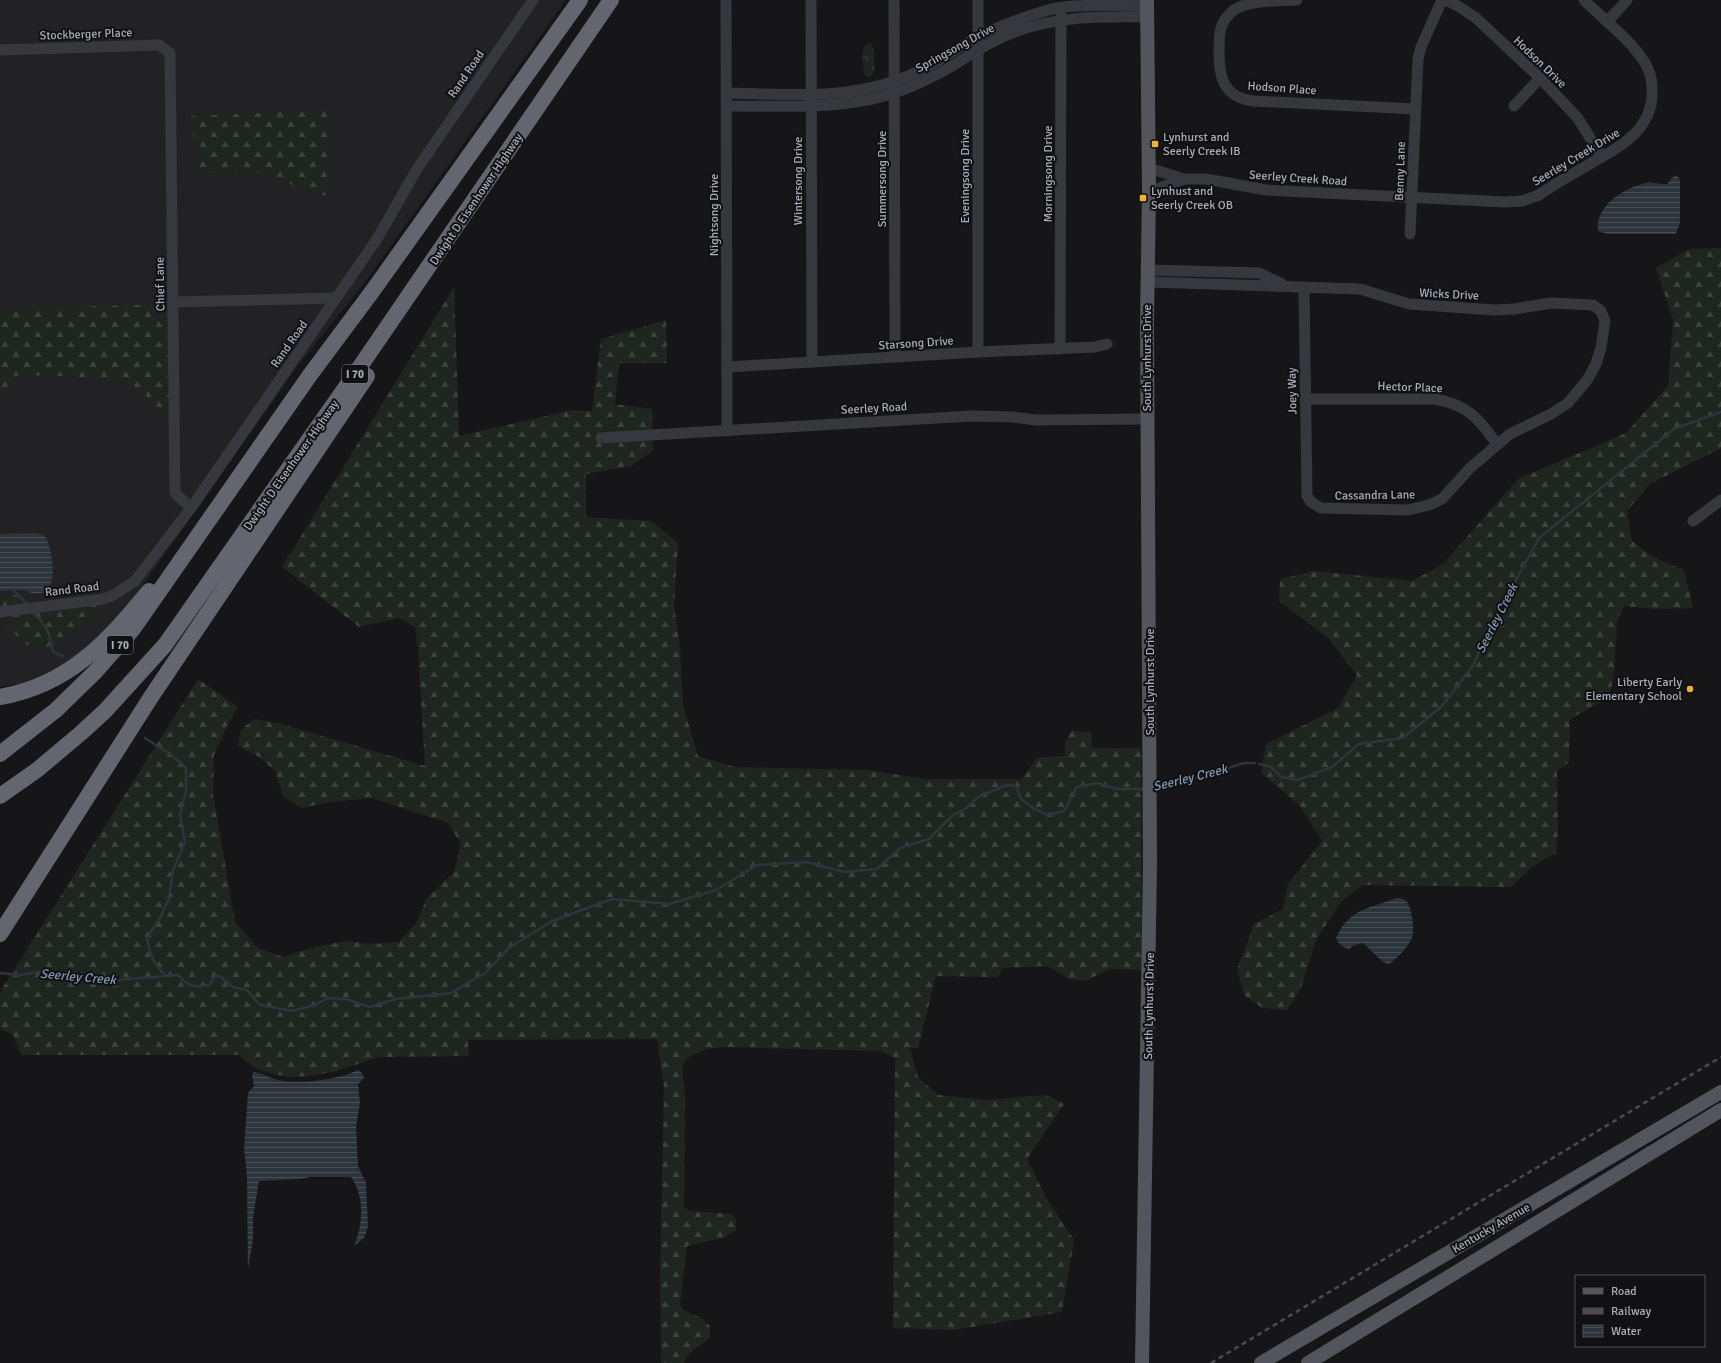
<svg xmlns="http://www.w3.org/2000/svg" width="1721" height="1363" font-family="Signika,sans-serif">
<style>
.built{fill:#222225}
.forest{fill:url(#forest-firs)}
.park{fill:url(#park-crowns)}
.water{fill:url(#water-rules)}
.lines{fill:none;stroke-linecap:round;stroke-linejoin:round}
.stream{stroke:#2c353c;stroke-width:2.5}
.minor{stroke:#37383d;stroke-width:11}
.major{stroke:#53555c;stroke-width:14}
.highway{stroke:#63666e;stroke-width:16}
.rail{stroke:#4a4c52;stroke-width:2.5;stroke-dasharray:5 4;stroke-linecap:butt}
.poi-dot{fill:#f2b134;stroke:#111113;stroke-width:1.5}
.labels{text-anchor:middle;stroke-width:4;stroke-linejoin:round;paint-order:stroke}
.shield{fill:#111113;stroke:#7b7e86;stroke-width:1}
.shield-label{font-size:11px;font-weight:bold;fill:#a8adb8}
.street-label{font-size:12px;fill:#a8adb8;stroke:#111113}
.poi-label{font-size:12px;fill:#a8adb8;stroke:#111113;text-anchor:start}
.water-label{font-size:13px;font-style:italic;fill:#7f9bb3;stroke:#111113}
</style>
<defs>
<pattern id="forest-firs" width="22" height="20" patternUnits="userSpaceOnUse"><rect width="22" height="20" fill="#1e261f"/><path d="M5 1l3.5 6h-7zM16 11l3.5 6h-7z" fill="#3c433d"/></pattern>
<pattern id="park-crowns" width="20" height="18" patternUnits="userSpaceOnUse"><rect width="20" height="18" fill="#1e261f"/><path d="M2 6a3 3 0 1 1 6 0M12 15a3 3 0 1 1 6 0" fill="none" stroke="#3c433d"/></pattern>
<pattern id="water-rules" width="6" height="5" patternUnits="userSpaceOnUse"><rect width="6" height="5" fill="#2c353c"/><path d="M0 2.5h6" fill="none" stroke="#485056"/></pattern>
</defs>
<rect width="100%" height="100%" fill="#161618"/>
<path class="built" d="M0,0H566L365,282L297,367L139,591L101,636L61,668L24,683L0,687Z"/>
<g class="forest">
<path d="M329,110L326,196L298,188L271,173L198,172L191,116Z"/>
<path d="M1721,248V448L1650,484L1627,511L1632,541L1653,557L1684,570L1693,608L1654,609L1624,606L1617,622L1614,675L1609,697L1570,719L1569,762L1557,771L1558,831L1556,853L1532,867L1511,887L1363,885L1341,902L1316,940L1301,988L1287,1010L1262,1008L1244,995L1237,970L1254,924L1283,909L1288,884L1322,841L1300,806L1261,773L1266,744L1338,708L1357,675L1328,638L1279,601L1280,579L1315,571L1412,581L1443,564L1518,479L1626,433L1668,386L1673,320L1656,268L1689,249Z"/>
<path d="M454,287L459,436L572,410L592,411L601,339L666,320L667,363H619L615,404L652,409L653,451L631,466L586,474V517L651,521L678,543L674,605L680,648L683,705L698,756L734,767L867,770L926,779H1022L1037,758L1065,756V741L1072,731L1091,732L1092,748H1141L1142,970L1109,969L1086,981L1069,979L1048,966L1003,968L998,977L936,976L918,1048H910L918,1077L938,1095L987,1100L1046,1095L1064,1104L1027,1159L1047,1199L1074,1240L1062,1312L954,1330L893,1328L895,1058L880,1051L726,1047L704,1049L686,1059L682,1069L685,1095L684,1207L689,1211L732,1214L736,1220V1230L723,1238L687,1246L680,1304L682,1309L701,1318L710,1326V1337C701,1347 688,1350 684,1363H661L660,1278L664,1087L657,1039L468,1040L469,1056L379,1057L337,1071L311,1076L289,1077L273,1074L257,1069L238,1055H21L13,1035L0,1029V992L198,679L238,707L227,726L214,755L213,794L235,922L258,948L283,957L314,947L346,941L372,944L399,942L416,923L427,898L454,872L461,844L448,823L371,798L332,802L301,808L283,796L275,771L259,757L238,746L241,730L254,719L278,723L425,766L418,650L415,627L399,618L359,627L282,567Z"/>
<path d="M169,304L170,405L166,415C154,406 147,394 134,386C129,382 120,382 113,381C80,376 47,374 14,376L5,394H0V309Z"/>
<path d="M0,592L14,595L32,603L0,608Z"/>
<path d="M106,603L105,610L43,650L25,644L7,626L12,614Z"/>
</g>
<path class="park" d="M869,43L872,45L874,54V65L875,71L870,77L865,75L864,72C863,63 859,48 869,43Z"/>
<g class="water">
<path d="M1677,175L1680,180V222L1676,234H1608L1598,231C1595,207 1621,190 1642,184C1649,181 1660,184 1667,184L1673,177Z"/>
<path d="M32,533C37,533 44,534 46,538C52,549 58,584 45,591C35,598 28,589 19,590C13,590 6,591 0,591V534Z"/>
<path d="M1397,898C1400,898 1404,899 1406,901C1412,906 1415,931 1412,938C1406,949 1399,957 1389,964L1383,962L1363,943L1354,945L1349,949C1345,948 1339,945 1337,940C1335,937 1338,934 1339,932C1352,908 1374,907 1397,898Z"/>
<path d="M358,1070L362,1073L364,1078L358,1084L360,1103L356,1127L358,1166L366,1183L368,1227L364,1238L354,1246C363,1225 365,1196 351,1177H310L301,1179L259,1181L253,1217V1239L248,1269L247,1176L244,1149L248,1093L254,1086L252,1075L254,1072C264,1074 273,1080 284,1081C305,1084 339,1079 358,1070Z"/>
</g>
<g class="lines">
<g class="stream">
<path d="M12,589L27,604"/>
<path d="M32,612C39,617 48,629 50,638C51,644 51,647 54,653L63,656"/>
<path d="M145,738L170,754L186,768V792L180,814L185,842L173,870L169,899L161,916L147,938C150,953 153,966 167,976"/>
<path d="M1259,764L1271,767L1281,777L1298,780L1332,767L1359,744L1403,738L1442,706L1474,664L1487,632L1539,538L1674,429L1721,412"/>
<path d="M1155,787L1189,780L1244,763H1255"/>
<path d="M0,973L19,975L42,971L66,976L115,980L178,975C189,987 192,988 209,985L215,976H220L233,987L247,990L260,1005L292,1011L315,1005L328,998L346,999L370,1007L396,999L451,993L485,973L509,948L552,921L612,899L669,904L716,890L757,865L807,862L844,872L877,869L900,848L929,839L953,815L964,810L978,797L1007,785L1016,786L1021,799L1034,809L1048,815L1064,811L1077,787L1098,783L1116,789H1146"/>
</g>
<g class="minor">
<path d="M726,0L727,431"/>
<path d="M811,0L812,362"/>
<path d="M894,0L895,357"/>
<path d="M978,0V352"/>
<path d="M1297,0C1279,1 1248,0 1234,10C1219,21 1219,35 1219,52C1219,77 1223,97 1253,101L1415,109"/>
<path d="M1446,0L1458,6L1476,18L1540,78L1577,117L1602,157"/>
<path d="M1607,22L1627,0"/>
<path d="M0,50L159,45L170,53L175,493L191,508"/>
<path d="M727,93C783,94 841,100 895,81C925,71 950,53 977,37C997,27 1041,10 1063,7C1091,4 1119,5 1148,6"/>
<path d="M727,106C775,106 824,109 872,99C900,93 928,80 952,66C970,55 986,44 1005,36C1050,16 1099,16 1148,17"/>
<path d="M1514,106L1540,78"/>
<path d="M1149,168L1184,179H1206L1266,190L1505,202L1522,201L1539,195C1556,183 1575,173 1593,162C1623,145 1654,128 1652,89C1652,80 1650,71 1645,63C1631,40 1603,19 1584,0"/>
<path d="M1149,192L1184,179"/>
<path d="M1410,234L1418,59L1421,47L1442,0"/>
<path d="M1148,270L1259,273L1282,284"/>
<path d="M1148,282L1360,289L1409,304L1494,310L1514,309L1551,303L1593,305L1601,311L1605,321L1601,348L1596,364L1587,380L1568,403L1551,414L1510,434L1470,468L1442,499L1429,505L1408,510L1321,508L1311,502L1307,496L1304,287"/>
<path d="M173,302L336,298"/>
<path d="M1060,349L1061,13"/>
<path d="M727,367L978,352L1095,347L1107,344"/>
<path d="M1305,399H1435C1468,405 1478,418 1497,444"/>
<path d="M601,438L971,416L1012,417L1036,420L1147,419"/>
<path d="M1693,521L1721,500"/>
<path d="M0,612L103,599L112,596L135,581L191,508L377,239L417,169L533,0"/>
</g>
<g class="major">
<path d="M1142,1363L1150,865L1147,322L1149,192L1147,0"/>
<path d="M1261,1363L1721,1092"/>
<path d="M1308,1363L1721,1110"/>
</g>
<g class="highway">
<path d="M0,697C69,685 107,642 149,591"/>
<path d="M0,754L56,710L96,671L133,629L310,375L374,289L580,0"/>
<path d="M0,796L37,770L81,733L105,711L165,645L355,374L611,0"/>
<path d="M0,934L151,697L367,376"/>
</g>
<path class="rail" d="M1211,1363L1721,1057"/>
</g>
<g class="poi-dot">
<rect x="1151" y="140" width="8" height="8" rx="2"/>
<rect x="1139" y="194" width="8" height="8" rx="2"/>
<circle cx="1690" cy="689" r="4"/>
</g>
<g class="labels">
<g class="shield">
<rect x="342" y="365" width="26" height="18" rx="3"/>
<rect x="107" y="636" width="26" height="18" rx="3"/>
</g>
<g class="shield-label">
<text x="355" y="378">I 70</text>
<text x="120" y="649">I 70</text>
</g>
<g class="street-label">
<text transform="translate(86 34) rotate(-2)" y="4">Stockberger Place</text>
<text transform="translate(955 48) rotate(-29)" y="4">Springsong Drive</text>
<text transform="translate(1540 62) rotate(44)" y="4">Hodson Drive</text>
<text transform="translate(466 74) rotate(-56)" y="4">Rand Road</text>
<text transform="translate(1282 88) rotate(4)" y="4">Hodson Place</text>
<text transform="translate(1576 157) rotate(-31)" y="4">Seerley Creek Drive</text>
<text transform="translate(1400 171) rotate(-88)" y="4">Benny Lane</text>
<text transform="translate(1048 174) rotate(-90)" y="4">Morningsong Drive</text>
<text transform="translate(965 176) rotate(-90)" y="4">Eveningsong Drive</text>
<text transform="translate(1298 178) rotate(4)" y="4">Seerley Creek Road</text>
<text transform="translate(882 179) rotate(-90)" y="4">Summersong Drive</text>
<text transform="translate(798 181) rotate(-90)" y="4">Wintersong Drive</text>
<text transform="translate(476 199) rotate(-56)" y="4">Dwight D Eisenhower Highway</text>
<text transform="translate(714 215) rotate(-90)" y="4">Nightsong Drive</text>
<text transform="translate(160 284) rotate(-91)" y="4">Chief Lane</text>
<text transform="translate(1449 294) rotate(3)" y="4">Wicks Drive</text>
<text transform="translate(916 343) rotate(-4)" y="4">Starsong Drive</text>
<text transform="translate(289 344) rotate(-55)" y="4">Rand Road</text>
<text transform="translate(1147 358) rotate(-90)" y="4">South Lynhurst Drive</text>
<text transform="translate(1410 387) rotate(2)" y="4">Hector Place</text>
<text transform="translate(1292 391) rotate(-91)" y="4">Joey Way</text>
<text transform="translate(874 408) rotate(-3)" y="4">Seerley Road</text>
<text transform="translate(291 465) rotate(-55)" y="4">Dwight D Eisenhower Highway</text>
<text transform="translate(1375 495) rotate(-1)" y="4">Cassandra Lane</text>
<text transform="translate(72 589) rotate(-7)" y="4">Rand Road</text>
<text transform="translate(1150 682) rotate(-90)" y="4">South Lynhurst Drive</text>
<text transform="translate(1149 1006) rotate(-89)" y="4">South Lynhurst Drive</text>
<text transform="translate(1491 1228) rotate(-30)" y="4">Kentucky Avenue</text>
</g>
<g class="poi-label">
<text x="1163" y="141">Lynhurst and<tspan x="1163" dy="14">Seerly Creek IB</tspan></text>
<text x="1151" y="195">Lynhust and<tspan x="1151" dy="14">Seerly Creek OB</tspan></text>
<text x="1682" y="686" text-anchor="end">Liberty Early<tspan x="1682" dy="14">Elementary School</tspan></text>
</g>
<g class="water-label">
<text transform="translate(1496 618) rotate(-63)" y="5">Seerley Creek</text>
<text transform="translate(1190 777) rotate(-14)" y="5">Seerley Creek</text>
<text transform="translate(78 976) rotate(5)" y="5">Seerley Creek</text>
</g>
</g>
<rect x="1575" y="1275" width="130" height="72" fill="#111113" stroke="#4d4f55"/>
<rect x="1583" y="1288" width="20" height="6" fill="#53555c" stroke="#4d4f55"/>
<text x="1611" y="1295" font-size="12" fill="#a8adb8">Road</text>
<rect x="1583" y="1308" width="20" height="6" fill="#4a4c52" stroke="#4d4f55"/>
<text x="1611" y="1315" font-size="12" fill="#a8adb8">Railway</text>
<rect x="1583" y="1325" width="20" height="12" fill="url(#water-rules)" stroke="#4d4f55"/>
<text x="1611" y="1335" font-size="12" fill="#a8adb8">Water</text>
</svg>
